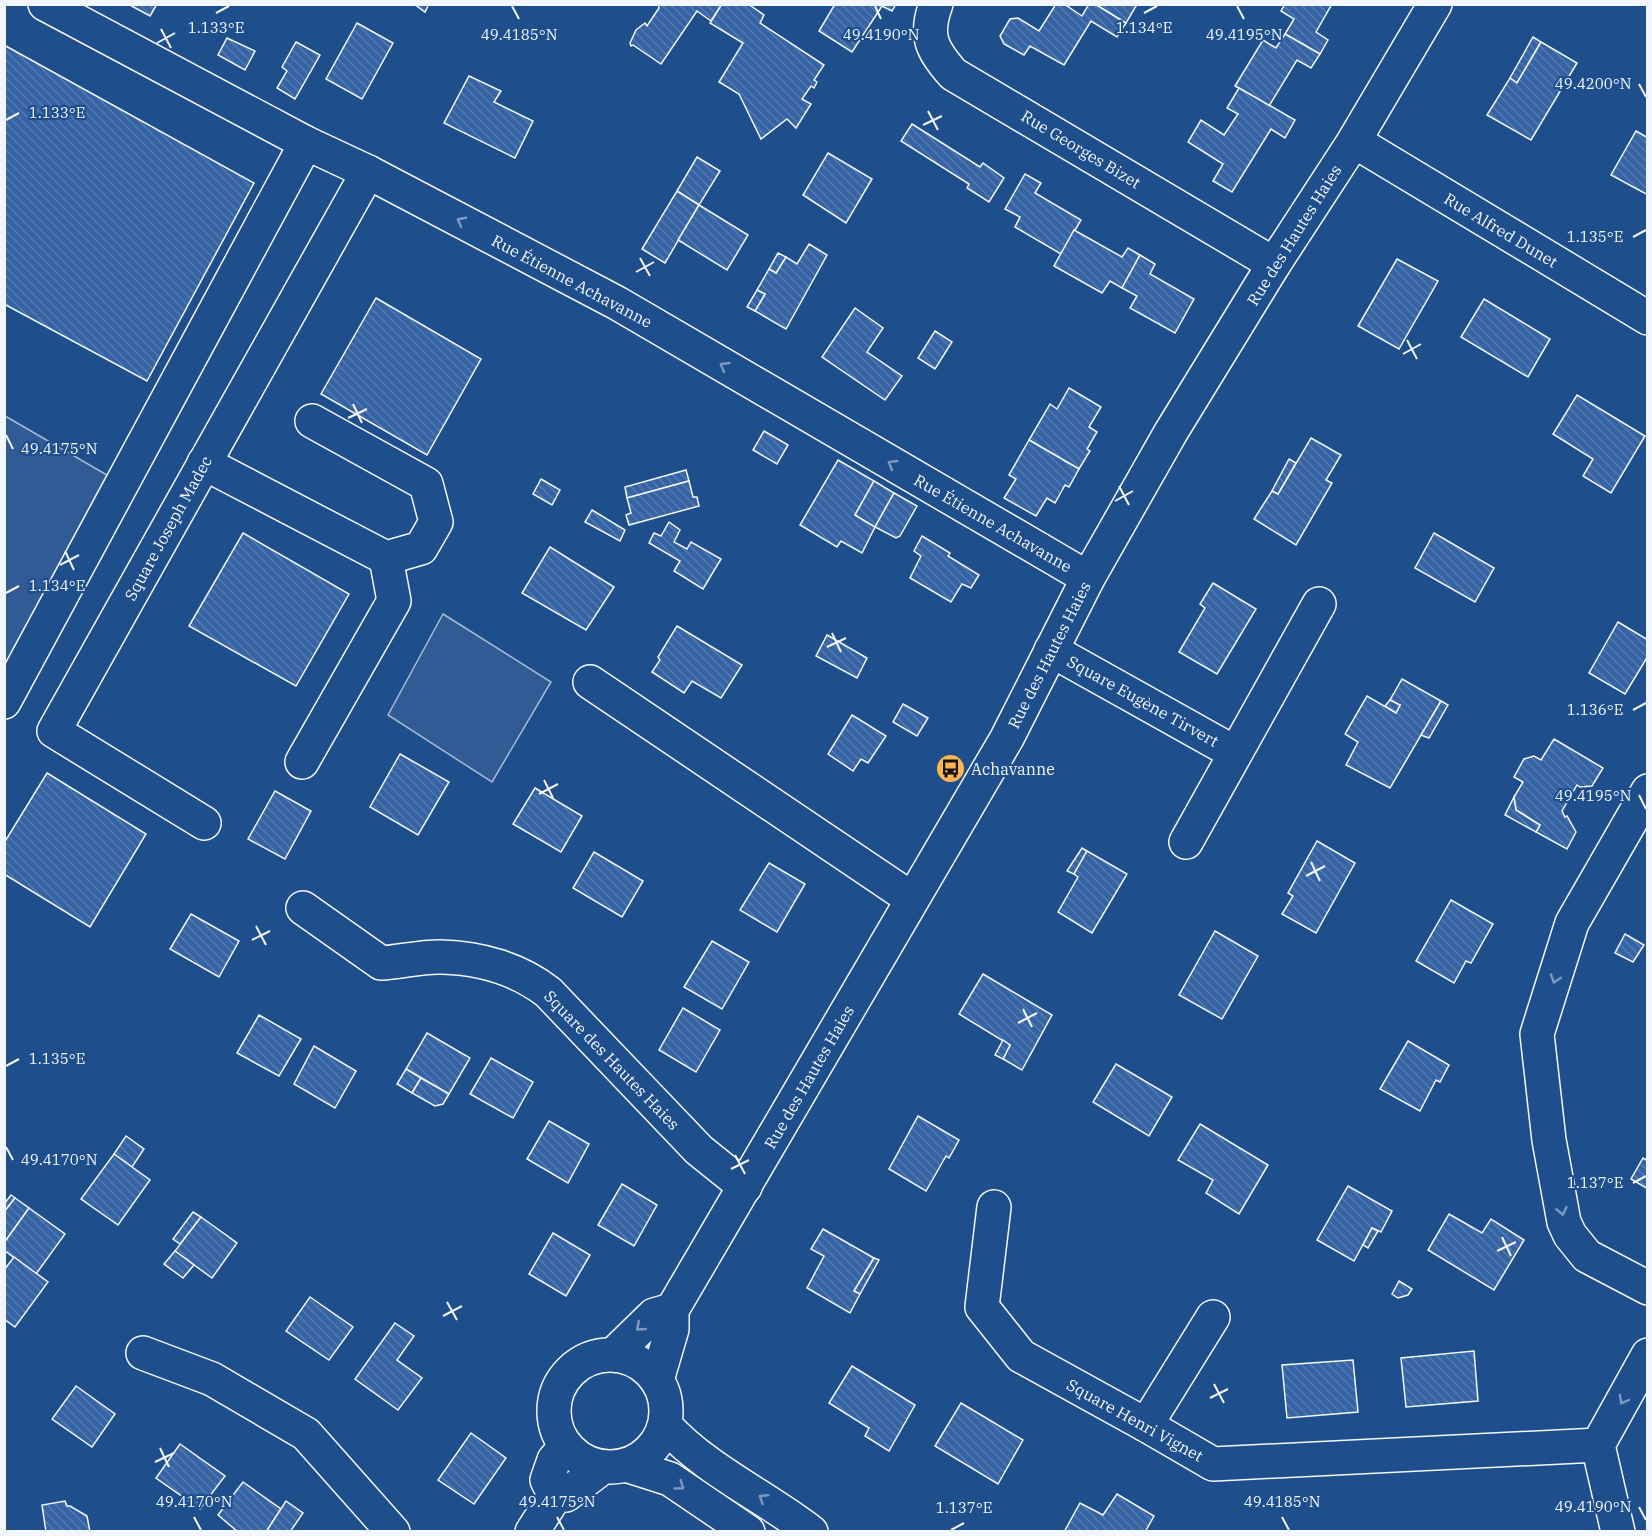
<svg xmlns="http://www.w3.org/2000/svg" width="1652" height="1536" font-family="'IBM Plex Serif',serif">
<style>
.parking{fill:#305b95;stroke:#a8bbd7;stroke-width:1.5}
.building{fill:url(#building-back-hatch);stroke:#f2f6ff;stroke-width:1.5}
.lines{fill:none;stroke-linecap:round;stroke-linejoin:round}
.minor-casing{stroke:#f2f6ff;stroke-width:36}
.minor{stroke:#1f4e8c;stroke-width:33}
.oneway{stroke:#7e9ac0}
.ticks{fill:none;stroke:#f2f6ff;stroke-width:2}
.labels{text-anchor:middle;stroke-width:4.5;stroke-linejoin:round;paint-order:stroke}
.street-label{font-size:16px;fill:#f2f6ff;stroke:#1f4e8c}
.poi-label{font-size:16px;fill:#f2f6ff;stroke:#1f4e8c;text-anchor:start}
.ticks-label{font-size:15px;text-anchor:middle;fill:#f2f6ff;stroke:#1f4e8c;stroke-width:4.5;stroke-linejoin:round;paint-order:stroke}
</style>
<defs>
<pattern id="building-back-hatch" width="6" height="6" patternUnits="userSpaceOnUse" patternTransform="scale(1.5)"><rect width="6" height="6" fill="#3563a3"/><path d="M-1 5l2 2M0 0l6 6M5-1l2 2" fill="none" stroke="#537ab1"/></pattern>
</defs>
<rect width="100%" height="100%" fill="#1f4e8c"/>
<g class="parking">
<path d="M5,416L107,475L5,665Z"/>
<path d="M443,614L551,682L492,782L388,715Z"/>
</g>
<g class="building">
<path d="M128,4H157L150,16Z"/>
<path d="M414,4H429L425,12Z"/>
<path d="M658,4H722L711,21L697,11L661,64L633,45L631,46L630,43L636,30L645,23L647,26L659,8Z"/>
<path d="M722,4H748L764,15L760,23L824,65L814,80L817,82L814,88L811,86L802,99L811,104L796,128L787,119L761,139L739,94L719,82L743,43L710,23Z"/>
<path d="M835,4H896L892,11L882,6L852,52L819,31Z"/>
<path d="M1056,4H1064L1082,16L1089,4H1095L1126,23L1117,37L1091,21L1064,65L1030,46L1024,55L1004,44L1000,36L1010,19L1018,18L1039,31Z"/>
<path d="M1095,4H1134L1136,6L1126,23Z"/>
<path d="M1285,4H1332L1316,32L1328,40L1320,54L1285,34L1294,19L1281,11Z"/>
<path d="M357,23L393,43L362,99L326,79Z"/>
<path d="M1285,34L1320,54L1311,68L1297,60L1269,106L1235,86L1263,40L1276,48Z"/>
<path d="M1533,37L1541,42L1517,83L1510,78Z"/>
<path d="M227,38L255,51L245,70L218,55Z"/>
<path d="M296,42L320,55L295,99L277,88L287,71L282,67Z"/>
<path d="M1541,42L1577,63L1531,140L1487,115L1510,78L1517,83Z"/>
<path d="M4,45L254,183L147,381L4,304Z"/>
<path d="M469,76L501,91L494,102L533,121L515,158L444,123Z"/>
<path d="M1239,88L1295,120L1285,138L1271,129L1232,192L1213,181L1223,164L1188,142L1201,120L1224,135L1238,114L1227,108Z"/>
<path d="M912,124L980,167L983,163L1004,178L989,202L967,188L969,184L901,141Z"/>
<path d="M1636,131L1648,138V195L1611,175Z"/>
<path d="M828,153L872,179L846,223L803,195Z"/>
<path d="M697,157L720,171L699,205L677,191Z"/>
<path d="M1025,174L1041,183L1035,193L1081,220L1061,254L1015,227L1020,217L1005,209Z"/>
<path d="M677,191L699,205L665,263L642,249Z"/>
<path d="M699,205L748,235L727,270L678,240Z"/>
<path d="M1074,230L1122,257L1128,248L1140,255L1122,288L1110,281L1102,293L1054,266Z"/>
<path d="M809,244L827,255L786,329L755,311L765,294L757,290L769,269L776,273L786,257L797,264Z"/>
<path d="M778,253L786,257L776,273L769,269Z"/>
<path d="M1140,255L1155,264L1150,274L1194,299L1175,333L1130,308L1137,296L1122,288Z"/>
<path d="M1397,259L1438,281L1399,349L1358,326Z"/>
<path d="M757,290L765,294L755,311L747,307Z"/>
<path d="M376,298L481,359L427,455L321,394Z"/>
<path d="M1484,299L1550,339L1528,377L1461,337Z"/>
<path d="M855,308L883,328L867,352L902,376L885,400L822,357Z"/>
<path d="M935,331L952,342L935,369L918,358Z"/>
<path d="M1069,388L1101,407L1089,427L1097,432L1087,449L1090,451L1079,469L1029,440L1050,404L1057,409Z"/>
<path d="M1577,395L1645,436L1611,493L1583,476L1593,459L1553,434Z"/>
<path d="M764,431L788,445L777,464L753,450Z"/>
<path d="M1311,438L1341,455L1326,480L1332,483L1296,545L1254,519L1272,491L1278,494Z"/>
<path d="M1029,440L1079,469L1069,487L1065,485L1055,503L1047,498L1036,516L1004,498L1016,479L1009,475Z"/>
<path d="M1289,459L1296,463L1278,494L1272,491Z"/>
<path d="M838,460L874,481L855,515L875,527L862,553L841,541L837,547L800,525Z"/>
<path d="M686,470L689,481L627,498L625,487Z"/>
<path d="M541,479L560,490L552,505L533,494Z"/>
<path d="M689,481L693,497H697L699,506L629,525L626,515L631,513L627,498Z"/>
<path d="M874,481L894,493L875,527L855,515Z"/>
<path d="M894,493L917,506L900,536L896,538L875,527Z"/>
<path d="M592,510L625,530L620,541L585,522Z"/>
<path d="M669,522L680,530L674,542L687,549L691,542L721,559L703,589L674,571L680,561L649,543L654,533L661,536Z"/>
<path d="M243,533L349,594L296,686L189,626Z"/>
<path d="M1434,533L1494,568L1475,602L1415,568Z"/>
<path d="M922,536L950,553L948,556L979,575L971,588L962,584L951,602L910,578L921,556L914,551Z"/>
<path d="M550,547L614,587L586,630L522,593Z"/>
<path d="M1213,583L1256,609L1217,674L1179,652L1205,608L1200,604Z"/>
<path d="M1618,622L1648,640V656L1625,694L1589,673Z"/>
<path d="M677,626L742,665L721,698L692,681L684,693L652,672L660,660L658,657Z"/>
<path d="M827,635L867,658L857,678L816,656Z"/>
<path d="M1402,679L1441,701L1390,788L1346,765L1358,742L1345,734L1367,696L1396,713L1400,705L1390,700Z"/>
<path d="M1390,700L1400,705L1396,713L1385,706Z"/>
<path d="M1441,701L1448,705L1429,738L1421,735Z"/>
<path d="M903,704L928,718L917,736L893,722Z"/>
<path d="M852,715L886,736L868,763L861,759L853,771L828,754Z"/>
<path d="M1554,739L1603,768L1592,786L1580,787L1577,785L1562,811L1565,817L1567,816L1576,832L1567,849L1536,832L1540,825L1516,810L1514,797L1523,782L1514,777L1524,759L1534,756L1541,760Z"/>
<path d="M400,754L449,782L418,835L370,807Z"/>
<path d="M47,773L146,834L90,927L4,874V843Z"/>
<path d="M535,788L582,816L561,852L513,824Z"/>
<path d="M275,791L311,811L285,859L248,839Z"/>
<path d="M1514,797L1516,810L1540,825L1536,832L1505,815Z"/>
<path d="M1317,841L1355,863L1316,933L1282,914L1293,896L1288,893Z"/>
<path d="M1082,848L1087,851L1074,874L1067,871Z"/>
<path d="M1087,851L1127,874L1092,933L1058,912L1078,877L1074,874Z"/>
<path d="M594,852L643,881L622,917L573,888Z"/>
<path d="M769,863L805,884L777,932L740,910Z"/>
<path d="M1451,900L1493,924L1471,963L1466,961L1454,983L1416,961Z"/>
<path d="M191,914L239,941L219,977L170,949Z"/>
<path d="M1215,931L1258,956L1222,1019L1179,995Z"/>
<path d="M1625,934L1644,945L1633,962L1615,953Z"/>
<path d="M712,941L749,962L722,1009L684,987Z"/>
<path d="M983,974L1052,1015L1022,1070L1003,1059L1010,1045L959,1014Z"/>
<path d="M683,1008L720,1030L696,1072L659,1050Z"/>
<path d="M259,1015L301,1039L279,1076L237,1053Z"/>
<path d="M427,1033L470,1058L449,1094L406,1069Z"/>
<path d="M1003,1040L1010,1045L1003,1059L995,1055Z"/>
<path d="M1408,1041L1449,1065L1440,1082L1436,1080L1420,1111L1380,1089Z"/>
<path d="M314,1046L356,1071L335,1108L294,1084Z"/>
<path d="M491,1058L533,1082L513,1118L470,1094Z"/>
<path d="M1116,1064L1172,1097L1149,1136L1093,1102Z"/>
<path d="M406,1069L421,1078L412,1093L397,1084Z"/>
<path d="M421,1078L449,1094L443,1104L435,1106L412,1093Z"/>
<path d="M918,1116L959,1140L949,1158L946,1156L926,1191L889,1169Z"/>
<path d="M549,1121L589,1144L568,1183L527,1159Z"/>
<path d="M1200,1124L1268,1165L1239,1214L1206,1193L1213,1180L1178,1160Z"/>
<path d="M126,1136L144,1149L132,1167L114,1154Z"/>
<path d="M114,1154L150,1180L118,1225L81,1199Z"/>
<path d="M1643,1158L1648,1161V1189L1631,1179Z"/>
<path d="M622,1184L657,1205L634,1246L598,1225Z"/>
<path d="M1348,1186L1392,1211L1381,1232L1372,1228L1354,1261L1317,1240Z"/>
<path d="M11,1195L15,1198L4,1212V1204Z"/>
<path d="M15,1198L29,1208L4,1243V1212Z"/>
<path d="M29,1208L65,1234L36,1274L4,1250V1243Z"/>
<path d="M193,1212L201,1217L180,1244L173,1239Z"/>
<path d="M1449,1214L1482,1233L1491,1219L1524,1240L1494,1290L1428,1250Z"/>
<path d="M201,1217L237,1243L212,1278L175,1251Z"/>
<path d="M1372,1228L1378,1231L1368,1248L1363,1245Z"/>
<path d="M823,1229L874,1258L854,1291L860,1294L850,1313L807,1288L824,1256L811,1249Z"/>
<path d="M553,1233L590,1255L566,1296L529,1274Z"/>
<path d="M175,1251L194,1265L183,1278L164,1264Z"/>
<path d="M14,1257L48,1282L15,1327L4,1319V1270Z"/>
<path d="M874,1258L879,1260L860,1294L854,1291Z"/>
<path d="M1399,1281L1412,1289L1408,1295L1398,1298L1392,1294Z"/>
<path d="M310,1297L353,1327L329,1360L286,1331Z"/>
<path d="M395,1323L414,1336L397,1360L422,1378L398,1410L355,1379Z"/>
<path d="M1474,1351L1478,1401L1406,1407L1401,1358Z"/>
<path d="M1353,1360L1358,1412L1287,1418L1282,1365Z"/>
<path d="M852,1366L915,1405L889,1451L865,1436L869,1428L829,1403Z"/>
<path d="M76,1386L115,1414L92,1447L52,1419Z"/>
<path d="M961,1403L1023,1440L998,1484L935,1446Z"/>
<path d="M471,1433L506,1458L474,1504L438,1480Z"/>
<path d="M180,1444L225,1476L200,1509L156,1478Z"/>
<path d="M243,1482L281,1509L266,1532H238L218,1515Z"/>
<path d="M1117,1494L1154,1516L1145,1532H1064L1080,1503L1103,1515Z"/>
<path d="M65,1501L67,1506H70L87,1516L90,1532H46L42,1505Z"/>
<path d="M286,1501L303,1513L290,1532H266Z"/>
</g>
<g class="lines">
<defs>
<g id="minor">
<path d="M45,4L306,143L368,172L617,303L1088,578"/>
<path d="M936,4C924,36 932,50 953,74L1274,264"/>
<path d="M1354,141L1648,318"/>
<path d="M204,463L386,558L421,548L436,522L426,484L312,421"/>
<path d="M1051,650L1235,753"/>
<path d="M590,682L912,899"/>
<path d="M4,702L306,143"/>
<path d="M302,762L394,601L386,558"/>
<path d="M1648,791L1572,923L1537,1034L1549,1140L1564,1222L1570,1235L1587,1256L1648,1288"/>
<path d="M204,823L54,731L368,172"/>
<path d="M1186,842L1319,604"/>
<path d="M303,908L381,963C400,962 423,956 442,957C480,958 518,969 548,992L699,1150L745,1187"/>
<path d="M994,1207L982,1307L1021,1356L1146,1425L1213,1464L1598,1445"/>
<path d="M143,1353L212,1379L306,1434L393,1532"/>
<path d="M614,1354L654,1315L672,1310"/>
<circle cx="610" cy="1411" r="56"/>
<path d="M657,1380L672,1329V1310L1007,738L1088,578L1171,432L1274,264L1354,141L1435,4"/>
<path d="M665,1425C706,1470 763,1495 811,1532"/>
<path d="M1146,1425L1213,1317"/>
<path d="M626,1465L670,1479L748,1532"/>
<path d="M555,1496L547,1480L554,1460L566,1446"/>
<path d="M532,1532L555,1496L566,1495L603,1467"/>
<path d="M1618,1532L1598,1445L1648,1355"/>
</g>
</defs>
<use href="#minor" class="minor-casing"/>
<use href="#minor" class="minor"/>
</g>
<defs><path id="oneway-chevron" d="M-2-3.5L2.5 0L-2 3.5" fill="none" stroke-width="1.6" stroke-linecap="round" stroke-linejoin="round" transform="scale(1.5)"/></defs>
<g class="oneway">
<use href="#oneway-chevron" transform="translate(461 221) rotate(-152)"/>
<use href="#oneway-chevron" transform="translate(724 366) rotate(-150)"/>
<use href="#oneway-chevron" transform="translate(892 464) rotate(-150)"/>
<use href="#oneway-chevron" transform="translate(1555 979) rotate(108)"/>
<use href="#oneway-chevron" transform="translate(1562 1211) rotate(78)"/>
<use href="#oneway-chevron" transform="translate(640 1327) rotate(139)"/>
<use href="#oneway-chevron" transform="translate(1623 1400) rotate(119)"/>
<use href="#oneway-chevron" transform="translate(680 1486) rotate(36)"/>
<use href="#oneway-chevron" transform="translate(763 1498) rotate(-147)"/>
</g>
<path class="ticks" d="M512,6L519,19M875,6L881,19M1237,6L1244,19M216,13L229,6M1144,13L1157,6M161,29L171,48M157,43L175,33M1639,84L1646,97M928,111L938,130M6,120L19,113M923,125L942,116M1633,237L1646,230M640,258L650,276M636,272L654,262M1407,340L1417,359M1403,354L1421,344M353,404L362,423M348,418L367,409M6,435L13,449M1119,486L1129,505M1115,501L1133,491M65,551L74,570M60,565L79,555M6,593L19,586M832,633L841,652M827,647L846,638M1633,710L1646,703M544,780L553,798M539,794L558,784M1639,795L1646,809M1311,862L1320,881M1306,876L1325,866M256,926L266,945M252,940L270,931M1023,1009L1032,1027M1018,1023L1037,1013M6,1066L19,1059M6,1147L13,1160M735,1155L745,1174M731,1169L749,1160M1633,1183L1646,1176M1502,1237L1511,1256M1497,1251L1516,1242M447,1302L457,1320M443,1316L462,1306M1214,1384L1224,1403M1210,1398L1228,1389M160,1448L169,1467M155,1462L174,1453M1639,1507L1646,1520M194,1517L201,1530M557,1517L564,1530M1282,1517L1289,1530M951,1530L964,1523"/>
<defs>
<symbol id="bus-disc" viewBox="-11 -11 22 22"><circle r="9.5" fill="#ffb74d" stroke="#1f4e8c"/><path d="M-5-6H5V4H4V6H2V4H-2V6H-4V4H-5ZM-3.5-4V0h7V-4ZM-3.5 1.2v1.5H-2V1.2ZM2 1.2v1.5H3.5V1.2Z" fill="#111"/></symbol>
</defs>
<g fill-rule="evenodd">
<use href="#bus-disc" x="934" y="752" width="33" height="33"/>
</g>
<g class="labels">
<g class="street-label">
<text transform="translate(1081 149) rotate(31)" y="6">Rue Georges Bizet</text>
<text transform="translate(1501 230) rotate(31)" y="6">Rue Alfred Dunet</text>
<text transform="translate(1294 235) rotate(-58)" y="6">Rue des Hautes Haies</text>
<text transform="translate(572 281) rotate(28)" y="6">Rue Étienne Achavanne</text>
<text transform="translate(993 523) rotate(30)" y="6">Rue Étienne Achavanne</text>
<text transform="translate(168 528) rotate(-61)" y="6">Square Joseph Madec</text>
<text transform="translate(1049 655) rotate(-63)" y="6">Rue des Hautes Haies</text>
<text transform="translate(1143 701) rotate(29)" y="6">Square Eugène Tirvert</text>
<text transform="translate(612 1060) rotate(46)" y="6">Square des Hautes Haies</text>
<text transform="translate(809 1077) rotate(-60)" y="6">Rue des Hautes Haies</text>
<text transform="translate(1135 1420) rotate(29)" y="6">Square Henri Vignet</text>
</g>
<g class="poi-label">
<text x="971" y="775">Achavanne</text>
</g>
</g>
<g class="ticks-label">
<text x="216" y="33">1.133°E</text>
<text x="1144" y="33">1.134°E</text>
<text x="519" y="40">49.4185°N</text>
<text x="881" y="40">49.4190°N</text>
<text x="1244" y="40">49.4195°N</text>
<text x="1593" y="89">49.4200°N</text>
<text x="57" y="118">1.133°E</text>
<text x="1595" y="242">1.135°E</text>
<text x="59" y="454">49.4175°N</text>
<text x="57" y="591">1.134°E</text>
<text x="1595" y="715">1.136°E</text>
<text x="1593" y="801">49.4195°N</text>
<text x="57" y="1064">1.135°E</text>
<text x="59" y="1165">49.4170°N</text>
<text x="1595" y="1188">1.137°E</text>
<text x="194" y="1507">49.4170°N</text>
<text x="557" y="1507">49.4175°N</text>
<text x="1282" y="1507">49.4185°N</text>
<text x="1593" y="1512">49.4190°N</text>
<text x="964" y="1513">1.137°E</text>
</g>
<rect width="1652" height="1536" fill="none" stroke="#f2f6ff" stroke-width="12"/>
</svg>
